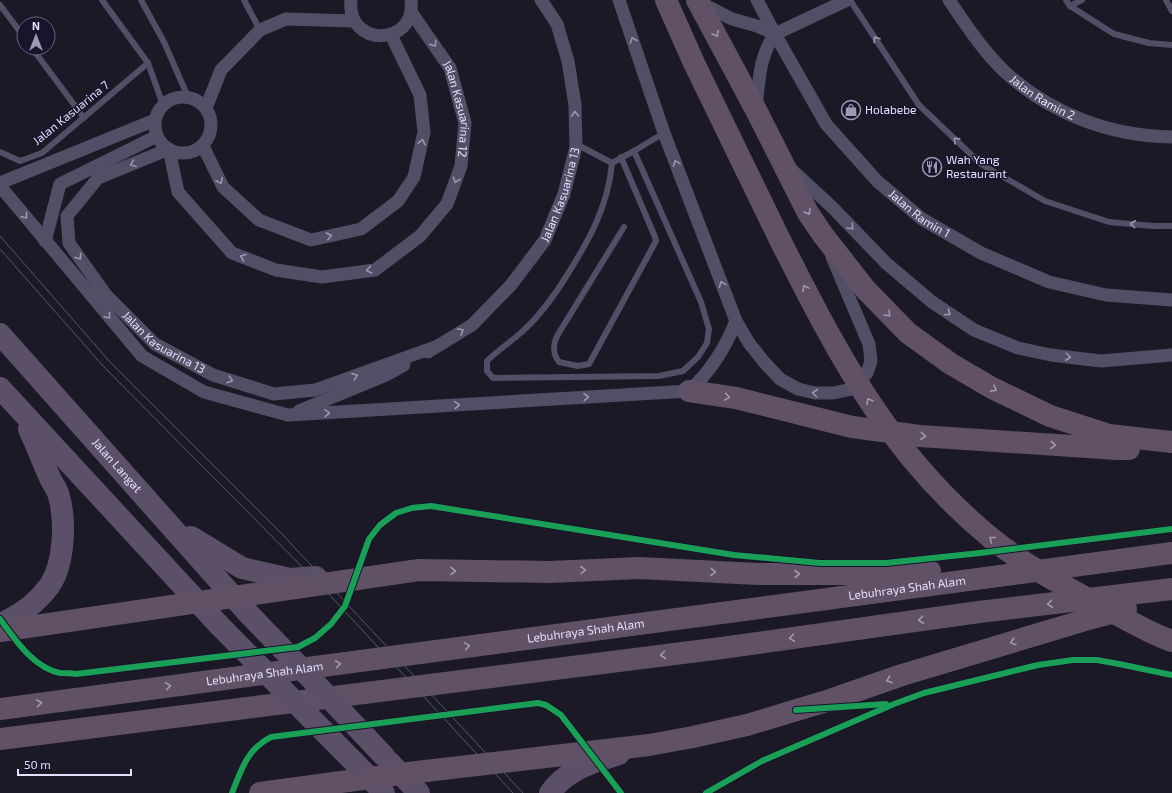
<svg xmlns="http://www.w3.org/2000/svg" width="1172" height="793" font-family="'Exo 2',sans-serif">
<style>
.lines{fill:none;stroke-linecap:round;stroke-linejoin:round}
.service{stroke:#504f65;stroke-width:6}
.minor{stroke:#504f65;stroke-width:13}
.trunk{stroke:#5c5068;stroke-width:22}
.motorway{stroke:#615166;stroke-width:22}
.tram{stroke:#4b5d6c;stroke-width:1}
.trunk-bridge{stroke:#5c5068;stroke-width:22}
.motorway-bridge{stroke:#615166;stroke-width:22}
.cycleway-casing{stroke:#18142b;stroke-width:8}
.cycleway{stroke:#1a9f57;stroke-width:6}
.oneway{stroke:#a298b2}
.oneway2{stroke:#9a98b1}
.labels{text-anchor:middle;stroke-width:3;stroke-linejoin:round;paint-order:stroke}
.street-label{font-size:12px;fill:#e3e0fd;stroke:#18142b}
.poi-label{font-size:12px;fill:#e3e0fd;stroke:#18142b;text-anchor:start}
</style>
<rect width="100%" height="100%" fill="#1c1926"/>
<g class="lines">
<g class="service">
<path d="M102,0L148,63L163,105"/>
<path d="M141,0L164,42L188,97"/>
<path d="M244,0L260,30"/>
<path d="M850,0L919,105L981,164L1045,201L1109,222L1153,226H1172"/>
<path d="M1066,0L1070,6L1114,34L1149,43L1172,45"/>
<path d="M1166,0L1172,11"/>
<path d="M0,5L24,37"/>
<path d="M1070,6L1082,0"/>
<path d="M32,48L84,118"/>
<path d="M576,144L612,163"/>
<path d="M634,151L701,302L709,329L707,343L698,357L683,371L659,376L493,378L487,371V361C499,349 514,340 526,328C541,314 553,297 564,280C588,242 608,208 612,163Z"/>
<path d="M634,151L664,133"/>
<path d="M0,152L20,161L42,153L148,63"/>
<path d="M621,157L655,237L656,241L589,364L578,366L559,362C552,353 553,345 557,336L624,227"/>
</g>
<g class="minor">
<path d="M351,0C346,48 417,47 411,0"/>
<path d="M619,0L664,133L736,321L749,343L764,362L780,379L798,389L815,393H833L852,389L867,373L871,361L869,344L832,257"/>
<path id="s1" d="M757,0L775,34L826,124L877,181L922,219L981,253L1049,282L1106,295L1172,300"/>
<path id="s2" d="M949,0C966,25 983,51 1005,72C1051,114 1110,136 1172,137"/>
<path d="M699,2L732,19L757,26L775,34"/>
<path id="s3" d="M411,12L450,68L465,123L461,166L447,204L420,236L375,270L322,277L276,270L232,253L178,192L169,149L98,178L67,216L69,243L106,295L155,344L213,375L274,394L315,390L435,347"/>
<circle cx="183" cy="125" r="28"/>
<path d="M206,108L221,70L260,30L286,19L354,21"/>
<path d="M756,108C759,82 759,56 775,34L847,0"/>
<path d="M203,146L223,187L259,220L311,240L361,229L398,201L414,177L424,132L420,95L391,35"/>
<path d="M791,169L832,207L886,263L932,302L974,330L1018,348L1051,355L1101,361L1172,355"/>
<path d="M0,183L155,120"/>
<path d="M0,186L142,356L204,392L288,415L689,391C711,371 725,349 736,321"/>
<path d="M45,241L60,184L157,136"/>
<path id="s4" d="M428,352L472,325L511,285L545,240L564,194L576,147L575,105L568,61L557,24L541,0"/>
<path d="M299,411L386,375L404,365"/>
</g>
<g class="trunk">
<path id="s5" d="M0,334L246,611L297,664"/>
<path d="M0,388L218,624"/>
<path d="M191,537L242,568L290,579L316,577"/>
<path d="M0,624C19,616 38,602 50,585C65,562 66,518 58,493C56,488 53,484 51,480C43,463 37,446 29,429"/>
<path d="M389,762L419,793"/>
<path d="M359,767L384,793"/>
<path d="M550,793C567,769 593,762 619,754"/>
</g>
<g class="motorway">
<path d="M666,0L694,63L780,240"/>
<path d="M697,0L756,110L808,213L823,235L866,290L908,333L951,364L992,388L1050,416L1109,435L1172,442"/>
<path d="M689,391L736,398L852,427L920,436L1117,449H1129"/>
<path d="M0,631L419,570L550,572L639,568L758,574H886L930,571"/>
<path id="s6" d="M0,709L1172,553"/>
<path d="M0,739L722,648L979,612L1172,589"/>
<path d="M260,793L400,774L649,745L693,737L747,725L830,700L902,675L1092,618L1126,609"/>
</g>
<g class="tram">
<path d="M0,236L110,362L282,534L523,793"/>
<path d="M0,249L104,367L326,591L513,793"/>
</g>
<g class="trunk-bridge">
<path d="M218,624L357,765"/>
<path d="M297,664L384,756"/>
</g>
<path class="motorway-bridge" d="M780,240C809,297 838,355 874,408C907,457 946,501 991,538C1023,564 1060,584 1096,603C1121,616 1146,632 1172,641"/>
<defs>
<g id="cycleway">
<path d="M0,619C15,639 33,668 60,673C65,673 70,673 76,674L298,647L315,638L331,624L345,606L369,539L380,525L396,513L412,508L431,506L734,555L820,563H886L980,553L1172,529"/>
<path d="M796,710L886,704"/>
<path d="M232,793C242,769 246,750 271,737L538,703L546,705L561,715L621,793"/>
<path d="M706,793L762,761L894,704L924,693L1038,665L1073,660H1097L1119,664L1172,675"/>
</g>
</defs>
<use href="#cycleway" class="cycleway-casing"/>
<use href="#cycleway" class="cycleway"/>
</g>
<defs><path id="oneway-chevron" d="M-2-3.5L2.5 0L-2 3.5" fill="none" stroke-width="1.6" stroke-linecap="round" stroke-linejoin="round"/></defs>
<g class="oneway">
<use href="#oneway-chevron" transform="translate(716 34) rotate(62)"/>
<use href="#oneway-chevron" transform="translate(808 212) rotate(61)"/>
<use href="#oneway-chevron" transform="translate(805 288) rotate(-118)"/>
<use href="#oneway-chevron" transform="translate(888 314) rotate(46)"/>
<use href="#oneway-chevron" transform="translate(994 389) rotate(28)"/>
<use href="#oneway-chevron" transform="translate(727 397) rotate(9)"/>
<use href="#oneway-chevron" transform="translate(869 401) rotate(-121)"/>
<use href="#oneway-chevron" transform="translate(923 436) rotate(5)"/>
<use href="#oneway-chevron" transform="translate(1053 445) rotate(4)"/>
<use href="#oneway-chevron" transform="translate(992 539) rotate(-142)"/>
<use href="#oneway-chevron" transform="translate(583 570) rotate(-2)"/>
<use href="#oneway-chevron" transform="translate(453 571) rotate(1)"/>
<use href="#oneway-chevron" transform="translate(713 572) rotate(3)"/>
<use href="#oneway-chevron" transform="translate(797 574)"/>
<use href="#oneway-chevron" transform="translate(1050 604) rotate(173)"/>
<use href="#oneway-chevron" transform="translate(921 620) rotate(172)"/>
<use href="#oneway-chevron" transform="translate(792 638) rotate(172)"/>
<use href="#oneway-chevron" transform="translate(1013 642) rotate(163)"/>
<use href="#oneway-chevron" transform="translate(467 646) rotate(-8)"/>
<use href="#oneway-chevron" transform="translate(663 655) rotate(173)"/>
<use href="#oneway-chevron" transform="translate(338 664) rotate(-8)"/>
<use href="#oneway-chevron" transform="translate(889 680) rotate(160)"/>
<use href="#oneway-chevron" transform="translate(168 686) rotate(-8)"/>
<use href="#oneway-chevron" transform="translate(39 703) rotate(-8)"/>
</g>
<g class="oneway2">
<use href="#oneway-chevron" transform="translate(876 39) rotate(-124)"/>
<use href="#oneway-chevron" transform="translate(633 40) rotate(-109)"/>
<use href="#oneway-chevron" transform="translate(434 44) rotate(55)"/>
<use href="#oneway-chevron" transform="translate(575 114) rotate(-91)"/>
<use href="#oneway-chevron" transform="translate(956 140) rotate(-136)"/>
<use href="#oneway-chevron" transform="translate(422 142) rotate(-78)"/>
<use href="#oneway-chevron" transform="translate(676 163) rotate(-111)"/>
<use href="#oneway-chevron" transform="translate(133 164) rotate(158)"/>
<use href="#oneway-chevron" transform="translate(456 180) rotate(109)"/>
<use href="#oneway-chevron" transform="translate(220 181) rotate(63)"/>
<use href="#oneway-chevron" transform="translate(25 216) rotate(51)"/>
<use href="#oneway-chevron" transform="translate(1133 224) rotate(-174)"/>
<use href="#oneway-chevron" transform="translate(851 227) rotate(47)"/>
<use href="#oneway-chevron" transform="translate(329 236) rotate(-12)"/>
<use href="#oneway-chevron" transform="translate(79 257) rotate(54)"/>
<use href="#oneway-chevron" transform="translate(243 257) rotate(-158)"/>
<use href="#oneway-chevron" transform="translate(369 270) rotate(169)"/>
<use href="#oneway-chevron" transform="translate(722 284) rotate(-111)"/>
<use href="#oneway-chevron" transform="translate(948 313) rotate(34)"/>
<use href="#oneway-chevron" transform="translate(108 316) rotate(50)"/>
<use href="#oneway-chevron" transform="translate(461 331) rotate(-31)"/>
<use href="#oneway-chevron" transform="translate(1068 357) rotate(7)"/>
<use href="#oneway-chevron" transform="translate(355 376) rotate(-20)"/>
<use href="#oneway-chevron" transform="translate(230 380) rotate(18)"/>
<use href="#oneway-chevron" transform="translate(815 393) rotate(-173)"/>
<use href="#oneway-chevron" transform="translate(586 397) rotate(-3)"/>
<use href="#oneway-chevron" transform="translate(457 405) rotate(-3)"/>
<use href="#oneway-chevron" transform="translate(327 413) rotate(-3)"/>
</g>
<defs>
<symbol id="shop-ring" viewBox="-11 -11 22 22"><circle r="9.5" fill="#18142b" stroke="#9d9ab2" stroke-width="1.5"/><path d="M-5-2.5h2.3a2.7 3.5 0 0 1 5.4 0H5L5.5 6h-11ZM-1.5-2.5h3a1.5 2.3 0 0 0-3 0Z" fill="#9d9ab2"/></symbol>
<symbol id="restaurant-ring" viewBox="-11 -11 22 22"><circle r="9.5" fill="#18142b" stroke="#9d9ab2" stroke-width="1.5"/><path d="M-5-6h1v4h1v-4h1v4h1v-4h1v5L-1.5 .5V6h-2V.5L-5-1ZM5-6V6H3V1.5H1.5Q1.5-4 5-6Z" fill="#9d9ab2"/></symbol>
</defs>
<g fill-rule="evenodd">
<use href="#shop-ring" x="840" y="99" width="22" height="22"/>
<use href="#restaurant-ring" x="921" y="156" width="22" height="22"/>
</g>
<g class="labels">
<g class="street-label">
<text dy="4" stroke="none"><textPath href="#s2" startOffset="137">Jalan Ramin 2</textPath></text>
<text dy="4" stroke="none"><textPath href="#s3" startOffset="110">Jalan Kasuarina 12</textPath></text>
<text transform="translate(71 113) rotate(-39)" y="4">Jalan Kasuarina 7</text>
<text dy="4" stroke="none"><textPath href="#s4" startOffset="212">Jalan Kasuarina 13</textPath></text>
<text dy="4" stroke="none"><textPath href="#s1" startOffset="272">Jalan Ramin 1</textPath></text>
<text dy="4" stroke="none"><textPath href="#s3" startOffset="872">Jalan Kasuarina 13</textPath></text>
<text dy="4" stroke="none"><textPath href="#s5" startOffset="176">Jalan Langat</textPath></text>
<text dy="4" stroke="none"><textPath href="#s6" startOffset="915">Lebuhraya Shah Alam</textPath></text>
<text dy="4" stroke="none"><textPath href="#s6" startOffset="591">Lebuhraya Shah Alam</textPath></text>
<text dy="4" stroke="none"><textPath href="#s6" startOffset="267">Lebuhraya Shah Alam</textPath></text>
</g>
<g class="poi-label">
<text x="865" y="114">Holabebe</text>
<text x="946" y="164">Wah Yang<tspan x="946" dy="14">Restaurant</tspan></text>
</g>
</g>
<g transform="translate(36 36)"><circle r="19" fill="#18142b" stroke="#69667f"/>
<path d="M0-3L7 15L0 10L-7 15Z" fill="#9d9ab2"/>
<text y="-6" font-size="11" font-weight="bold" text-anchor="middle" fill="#e3e0fd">N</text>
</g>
<path d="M18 769v6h113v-6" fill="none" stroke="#e3e0fd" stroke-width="2"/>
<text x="24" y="769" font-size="12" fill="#e3e0fd" stroke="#18142b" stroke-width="3" paint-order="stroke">50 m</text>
</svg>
